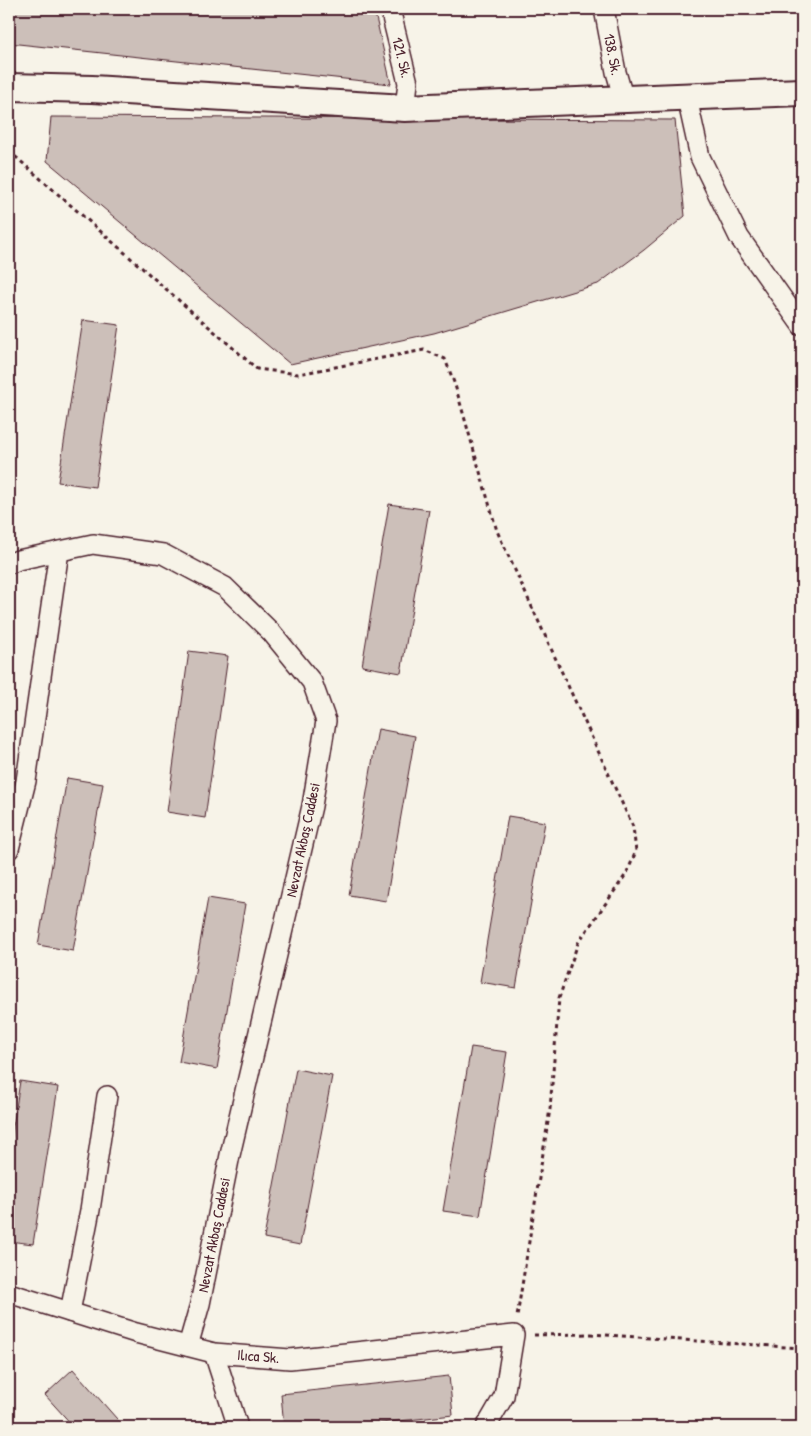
<svg xmlns="http://www.w3.org/2000/svg" width="811" height="1436" font-family="'Patrick Hand',sans-serif">
<style>
.building{fill:#ccbfb9;stroke:#4a1f2b}
.lines{fill:none;stroke-linecap:round;stroke-linejoin:round}
.street-casing{stroke:#4a1f2b;stroke-width:22}
.secondary-casing{stroke:#4a1f2b;stroke-width:30}
.path{stroke:#4a1f2b;stroke-width:3;stroke-dasharray:4 4;stroke-linecap:butt}
.street{stroke:#f7f3e8;stroke-width:19}
.secondary{stroke:#f7f3e8;stroke-width:26}
.labels{text-anchor:middle;stroke-width:5;stroke-linejoin:round;paint-order:stroke}
.street-label{font-size:15px;fill:#4a1f2b;stroke:#f7f3e8}
</style>
<rect width="100%" height="100%" fill="#f7f3e8"/>
<filter id="ink" filterUnits="userSpaceOnUse"><feTurbulence type="fractalNoise" baseFrequency=".02" numOctaves="2"/><feDisplacementMap in="SourceGraphic" scale="10" xChannelSelector="R" yChannelSelector="G"/><feConvolveMatrix kernelMatrix="1 2 1 2 8 2 1 2 1" color-interpolation-filters="sRGB"/></filter>
<g filter="url(#ink)">
<g class="building">
<path d="M9,9H374L391,84L9,43Z"/>
<path d="M51,117L675,120L685,216L644,250L598,284L434,333L290,364L47,161Z"/>
<path d="M83,320L119,325L95,487L58,482Z"/>
<path d="M389,504L429,510L401,673L362,666Z"/>
<path d="M189,651L228,656L205,818L167,812Z"/>
<path d="M378,729L415,736L386,901L349,895Z"/>
<path d="M67,778L103,784L73,951L38,945Z"/>
<path d="M508,816L545,822L516,988L480,982Z"/>
<path d="M208,898L245,904L217,1069L179,1062Z"/>
<path d="M471,1047L507,1052L480,1216L443,1211Z"/>
<path d="M296,1069L332,1076L300,1245L264,1238Z"/>
<path d="M20,1081L58,1087L33,1244L9,1241V1154Z"/>
<path d="M73,1369L124,1427H74L45,1395Z"/>
<path d="M449,1376L453,1415L345,1427H284L281,1394Z"/>
</g>
<g class="lines">
<defs>
<g id="street">
<path id="s1" d="M390,9L408,83L405,108"/>
<path id="s2" d="M604,9L616,72L624,100"/>
<path d="M687,98L700,157L739,237L802,326"/>
<path d="M9,564L18,560L93,544L163,554L225,587L272,633L312,682L326,721L312,806L230,1155L200,1304L188,1346"/>
<path d="M9,849L26,781L59,551"/>
<path id="s3" d="M9,1293L136,1333L214,1353L290,1359L514,1335L504,1396L486,1427"/>
<path d="M70,1312L90,1210L107,1096"/>
<path d="M214,1353L238,1427"/>
</g>
<path id="secondary" d="M9,87L92,89L405,108L802,92"/>
</defs>
<use href="#street" class="street-casing"/>
<use href="#secondary" class="secondary-casing"/>
<g class="path">
<path d="M9,151L257,369L298,374L424,350L445,359L455,385L497,531L633,827L636,851L627,873L578,943L559,998L550,1109L517,1317"/>
<path d="M534,1335L591,1334L802,1348"/>
</g>
<use href="#street" class="street"/>
<use href="#secondary" class="secondary"/>
</g>
</g>
<g class="labels">
<g class="street-label">
<text dy="5" stroke="none"><textPath href="#s2" startOffset="46">138. Sk.</textPath></text>
<text dy="5" stroke="none"><textPath href="#s1" startOffset="50">121. Sk.</textPath></text>
<text transform="translate(303 840) rotate(-78)" y="5">Nevzat Akbaş Caddesi</text>
<text transform="translate(214 1235) rotate(-79)" y="5">Nevzat Akbaş Caddesi</text>
<text dy="5" stroke="none"><textPath href="#s3" startOffset="258">Ilıca Sk.</textPath></text>
</g>
</g>
<rect width="811" height="1436" fill="none" stroke="#f7f3e8" stroke-width="30"/>
<rect x="15" y="15" width="781" height="1406" fill="none" stroke="#4a1f2b" stroke-width="2" filter="url(#ink)"/>
</svg>
